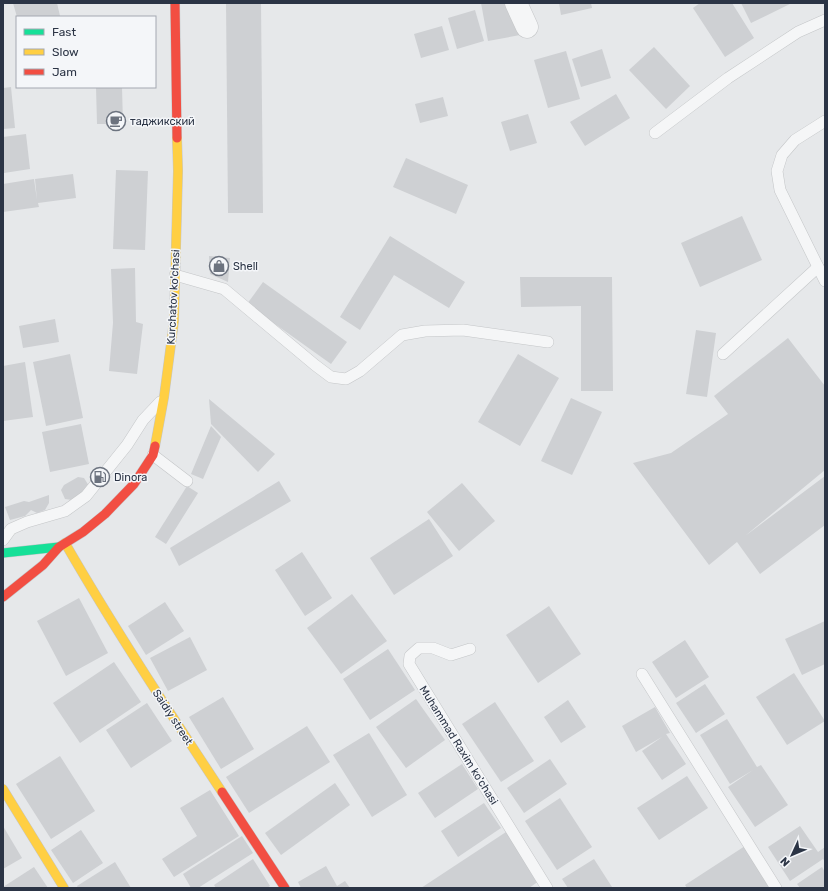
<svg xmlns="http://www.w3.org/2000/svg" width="828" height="891" font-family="Rubik,sans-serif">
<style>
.building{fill:#ced0d3}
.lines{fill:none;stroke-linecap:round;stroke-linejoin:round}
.lane-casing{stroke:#c4c6c8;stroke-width:12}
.street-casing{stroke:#c4c6c8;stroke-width:23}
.fast-casing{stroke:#c4c6c8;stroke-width:10}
.slow-casing{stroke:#c4c6c8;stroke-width:10}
.jam-casing{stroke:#c4c6c8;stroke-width:10}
.lane{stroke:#f5f6f7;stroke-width:11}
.street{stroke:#f5f6f7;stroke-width:22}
.fast{stroke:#16e098;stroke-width:9}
.slow{stroke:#ffcf43;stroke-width:9}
.jam{stroke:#f24e42;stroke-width:9}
.labels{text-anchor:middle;stroke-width:3;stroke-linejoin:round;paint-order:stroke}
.poi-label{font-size:11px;fill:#2b3445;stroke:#f4f6f9;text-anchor:start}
.street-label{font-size:11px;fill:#2b3445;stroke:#f4f6f9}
</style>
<rect width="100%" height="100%" fill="#e6e8ea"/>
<g class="building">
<path d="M13,3H57L60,16L55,17H17Z"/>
<path d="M226,3H261L263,213H228Z"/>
<path d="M481,3H514L520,35L488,41Z"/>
<path d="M559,3H591L592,8L561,15Z"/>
<path d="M700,3H732L754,38L725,57L693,8Z"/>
<path d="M741,3H792L751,23Z"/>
<path d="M475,10L484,41L457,49L448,18Z"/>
<path d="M442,26L449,50L421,58L414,34Z"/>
<path d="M654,47L690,86L666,109L629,70Z"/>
<path d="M602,49L611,78L581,87L572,59Z"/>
<path d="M566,51L580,99L548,108L534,60Z"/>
<path d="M11,87L15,128L3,129V88Z"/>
<path d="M96,87H122L123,124H97Z"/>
<path d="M616,94L630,118L585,146L570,122Z"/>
<path d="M443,97L448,116L420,123L415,104Z"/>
<path d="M528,114L537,143L510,151L501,122Z"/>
<path d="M26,134L30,169L4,173L3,137Z"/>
<path d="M406,158L468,185L456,214L393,187Z"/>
<path d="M116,170L148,171L145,250L113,249Z"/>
<path d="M73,174L76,198L38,203L39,207L3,212V184L34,179L37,200L35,179Z"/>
<path d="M742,216L762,260L700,287L681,243Z"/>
<path d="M390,236L465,282L449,308L394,275L360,330L340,317Z"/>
<path d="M209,256L230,258L228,282L210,274Z"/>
<path d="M135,268L136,322L143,324L137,374L109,371L113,323L111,269Z"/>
<path d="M520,277H612L613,391H581V306L521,307Z"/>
<path d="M263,282L347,342L331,364L247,304Z"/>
<path d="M55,319L59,342L23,348L19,326Z"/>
<path d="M696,330L716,333L707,397L686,394Z"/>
<path d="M788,338L825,386V470L745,536L825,476V525L760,574L737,542L709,565L633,463L671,453L728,414L714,396Z"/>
<path d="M70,354L83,418L46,426L33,362Z"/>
<path d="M518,354L559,378L520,446L478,422Z"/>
<path d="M25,362L33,417L3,421V366Z"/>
<path d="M571,398L602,412L572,475L541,461Z"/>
<path d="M209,399L275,454L258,472L211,424Z"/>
<path d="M81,424L89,464L50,472L42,432Z"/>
<path d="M211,426L221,437L203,479L191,474Z"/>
<path d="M78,477L84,478L89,486L87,492L72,500L65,499L61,490L64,485Z"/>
<path d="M279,481L291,501L179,566L170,548Z"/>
<path d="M462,483L495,521L459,551L427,512Z"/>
<path d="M187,486L198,493L166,544L155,537Z"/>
<path d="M49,495V503L45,510L37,513L31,510L25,516L10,520L5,507L24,501L29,502Z"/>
<path d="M429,519L453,556L394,595L370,558Z"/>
<path d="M302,552L332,598L305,616L275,570Z"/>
<path d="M352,594L387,641L341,674L307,628Z"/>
<path d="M79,598L108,653L66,676L37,621Z"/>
<path d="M165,602L184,631L146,655L128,626Z"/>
<path d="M549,606L581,654L538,683L506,635Z"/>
<path d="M825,621V664L802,675L785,639Z"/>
<path d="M190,637L207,670L168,691L150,658Z"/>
<path d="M685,640L709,677L676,698L652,662Z"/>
<path d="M388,649L415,690L370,720L343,679Z"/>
<path d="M114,662L141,702L80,743L53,703Z"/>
<path d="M794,673L825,721L787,745L756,697Z"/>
<path d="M705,684L725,714L696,733L676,703Z"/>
<path d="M223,697L254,749L221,769L189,717Z"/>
<path d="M416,699L445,740L406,768L376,727Z"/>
<path d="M568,700L586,727L561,743L544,717Z"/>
<path d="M495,702L534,761L501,782L462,724Z"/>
<path d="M147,703L172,741L131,768L106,730Z"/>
<path d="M655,707L670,733L666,734L686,764L662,780L642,751L662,737L636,752L622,726Z"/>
<path d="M727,719L757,767L761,765L788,805L755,827L728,787L753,770L730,784L700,735Z"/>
<path d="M307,726L330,762L249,813L226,777Z"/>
<path d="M369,733L407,795L372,817L333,755Z"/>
<path d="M60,756L95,811L51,839L16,784Z"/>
<path d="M550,759L567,784L524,813L507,788Z"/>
<path d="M462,764L478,789L435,818L418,793Z"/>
<path d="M687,776L708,808L659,840L637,808Z"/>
<path d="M335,783L350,805L281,855L265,833Z"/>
<path d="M210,790L239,836L174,877L162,859L197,836L180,808Z"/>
<path d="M560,798L592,847L557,870L525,821Z"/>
<path d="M484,803L501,828L458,857L441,831Z"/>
<path d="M3,826L22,858L3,869Z"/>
<path d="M800,826L818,852L825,847V862L823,859L790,881L768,847Z"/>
<path d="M81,830L103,863L73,883L51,850Z"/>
<path d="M506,832L539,881L529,888H421Z"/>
<path d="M242,836L253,853L198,888H191L183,874Z"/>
<path d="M745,846L772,888H687L685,885Z"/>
<path d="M253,859L270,886L267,888H216L214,885Z"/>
<path d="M594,859L612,887L610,888H568L562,879Z"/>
<path d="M115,862L131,888H78L77,886Z"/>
<path d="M326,866L337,886L345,881L350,888H301L298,882Z"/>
<path d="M34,867L48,888H3V887Z"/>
<path d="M822,867L825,872V888H800L797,884Z"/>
</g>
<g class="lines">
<defs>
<g id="lane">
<path d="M825,121L795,140L782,155L777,171L780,190L825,281"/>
<path d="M655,133L728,78L798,32L825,20"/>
<path d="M175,275L224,289L315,365L331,377L346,379L360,371L402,335L425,331L463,330L548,342"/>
<path d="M723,354L818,267"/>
<path d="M153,455L187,481"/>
<path d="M3,540L11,529L27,522L65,511L86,496L127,445L143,420L160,402"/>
<path d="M470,649L451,655L433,648H419L410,656L409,664L547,888"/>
<path d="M642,674L776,888"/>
</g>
<path id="street" d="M516,3L527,27"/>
<path id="fast" d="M3,553L59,547"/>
<g id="slow">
<path d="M155,446L164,397L174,321L178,171L177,138"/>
<path d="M65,543C114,628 168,710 222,792"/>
<path d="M3,789L64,888"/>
</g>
<g id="jam">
<path d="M175,3L177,138"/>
<path d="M3,597L43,565L59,547L83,532L105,514L134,484L153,455L155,446"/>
<path d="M222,792L285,888"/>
</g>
</defs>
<use href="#lane" class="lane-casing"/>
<use href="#street" class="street-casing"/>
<use href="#fast" class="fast-casing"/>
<use href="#slow" class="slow-casing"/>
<use href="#jam" class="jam-casing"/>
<use href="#lane" class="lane"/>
<use href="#street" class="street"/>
<use href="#fast" class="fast"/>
<use href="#slow" class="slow"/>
<use href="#jam" class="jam"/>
</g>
<defs>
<symbol id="cafe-ring" viewBox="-11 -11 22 22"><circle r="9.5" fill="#f4f6f9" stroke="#6c737f" stroke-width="1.5"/><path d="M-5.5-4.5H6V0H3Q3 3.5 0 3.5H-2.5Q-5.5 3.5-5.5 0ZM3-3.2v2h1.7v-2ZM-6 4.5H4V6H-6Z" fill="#6c737f"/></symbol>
<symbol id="shop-ring" viewBox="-11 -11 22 22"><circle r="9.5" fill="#f4f6f9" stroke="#6c737f" stroke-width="1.5"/><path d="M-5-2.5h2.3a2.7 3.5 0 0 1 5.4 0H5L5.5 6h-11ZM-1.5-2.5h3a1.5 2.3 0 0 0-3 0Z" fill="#6c737f"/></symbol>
<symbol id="fuel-ring" viewBox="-11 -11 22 22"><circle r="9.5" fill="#f4f6f9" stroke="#6c737f" stroke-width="1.5"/><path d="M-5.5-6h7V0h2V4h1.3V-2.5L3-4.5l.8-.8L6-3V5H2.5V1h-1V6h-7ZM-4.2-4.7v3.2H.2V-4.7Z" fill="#6c737f"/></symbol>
</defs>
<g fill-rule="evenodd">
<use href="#cafe-ring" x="105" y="110" width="22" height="22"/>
<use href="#shop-ring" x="208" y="255" width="22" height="22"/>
<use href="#fuel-ring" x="89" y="466" width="22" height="22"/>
</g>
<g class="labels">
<g class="poi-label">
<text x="130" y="125">таджикский</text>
<text x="233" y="270">Shell</text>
<text x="114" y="481">Dinora</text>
</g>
<g class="street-label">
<text transform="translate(173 297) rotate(-87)" y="4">Kurchatov ko'chasi</text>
<text transform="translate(173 717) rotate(57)" y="4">Saidiy street</text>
<text transform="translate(459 745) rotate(58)" y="4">Muhammad Raxim ko'chasi</text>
</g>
</g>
<rect width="828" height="891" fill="none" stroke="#2b3445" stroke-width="8"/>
<rect x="16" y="16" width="140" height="72" fill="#f4f6f9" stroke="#a4a8b1"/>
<rect x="24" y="29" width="20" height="6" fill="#16e098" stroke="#a4a8b1"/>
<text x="52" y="36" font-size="12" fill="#2b3445">Fast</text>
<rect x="24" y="49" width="20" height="6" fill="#ffcf43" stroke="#a4a8b1"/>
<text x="52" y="56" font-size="12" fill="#2b3445">Slow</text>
<rect x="24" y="69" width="20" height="6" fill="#f24e42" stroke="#a4a8b1"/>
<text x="52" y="76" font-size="12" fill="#2b3445">Jam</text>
<g transform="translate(792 855) rotate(226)" stroke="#f4f6f9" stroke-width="3" paint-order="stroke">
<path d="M0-3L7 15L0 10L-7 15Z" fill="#2b3445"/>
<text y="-6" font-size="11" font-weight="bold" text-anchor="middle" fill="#2b3445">N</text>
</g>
</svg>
